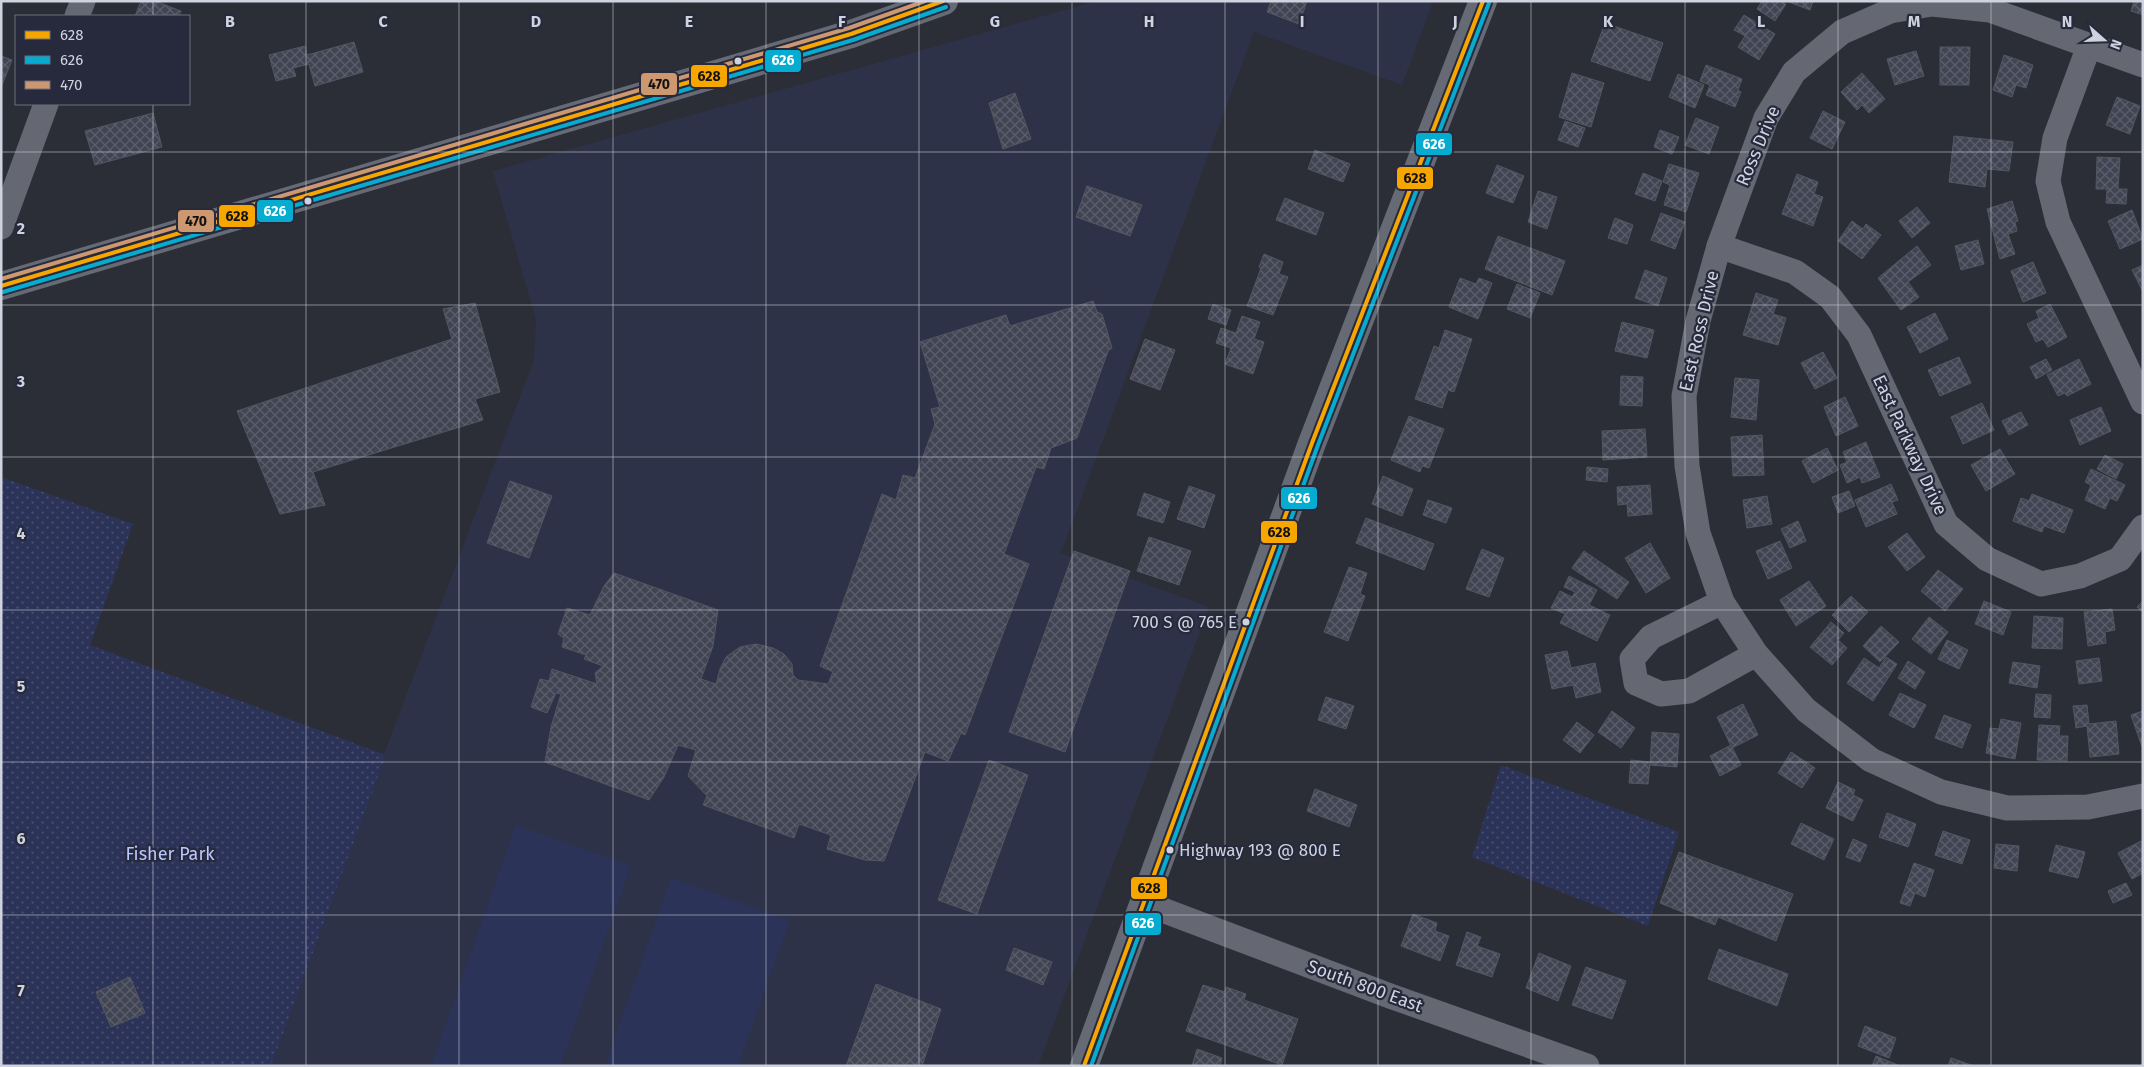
<svg xmlns="http://www.w3.org/2000/svg" width="2144" height="1067" font-family="'Fira Sans',sans-serif">
<style>
.built{fill:#2e3248}
.grass{fill:#2c3358}
.park{fill:url(#park-dots)}
.building{fill:url(#building-cross-hatch);stroke:#54575f}
.lines{fill:none;stroke-linecap:round;stroke-linejoin:round}
.minor{stroke:#656872;stroke-width:25}
.major{stroke:#666a75;stroke-width:28}
.bus-1-casing{stroke:#262a3c;stroke-width:8}
.bus-2-casing{stroke:#262a3c;stroke-width:8}
.bus-3-casing{stroke:#262a3c;stroke-width:8}
.bus-1{stroke:#f7a600;stroke-width:4}
.bus-2{stroke:#06acd0;stroke-width:4}
.bus-3{stroke:#cd976f;stroke-width:4}
.grid{fill:none;stroke:#cfd3df;stroke-width:1;stroke-opacity:0.55}
.bus-dot{fill:#cfd3df;stroke:#262a3c;stroke-width:2}
.labels{text-anchor:middle;stroke-width:4.5;stroke-linejoin:round;paint-order:stroke}
.bus-label{font-size:17px;fill:#cfd3df;stroke:#262a3c;text-anchor:end}
.street-label{font-size:18px;fill:#cfd3df;stroke:#262a3c}
.park-label{font-size:18px;fill:#bac7fe;stroke:#262a3c}
.grid-label{font-size:16px;text-anchor:middle;font-weight:bold;fill:#cfd3df;stroke:#262a3c;stroke-width:4.5;stroke-linejoin:round;paint-order:stroke}
.line-badge{stroke:#262a3c;stroke-width:2}
.badge-label{font-size:14px;text-anchor:middle;font-weight:bold;fill:#fff}
.pale-badge-label{font-size:14px;text-anchor:middle;font-weight:bold;fill:#111}
</style>
<defs>
<pattern id="park-dots" width="8" height="8" patternUnits="userSpaceOnUse" patternTransform="scale(1.25)"><rect width="8" height="8" fill="#2c3358"/><path d="M2 2h.1M6 6h.1" fill="none" stroke="#4a5070" stroke-width="1.8" stroke-linecap="round"/></pattern>
<pattern id="building-cross-hatch" width="8" height="8" patternUnits="userSpaceOnUse" patternTransform="scale(1.25)"><rect width="8" height="8" fill="#414453"/><path d="M0 0l8 8M0 8l8-8" fill="none" stroke="#5b5e6b"/></pattern>
</defs>
<rect width="100%" height="100%" fill="#2b2e37"/>
<path class="built" d="M1097,1H1433L1402,85L1254,32L1061,553L1209,607L1038,1066H271L386,755L384,754L534,360L536,320L493,171Z"/>
<g class="grass">
<path d="M516,825L631,866L560,1066H431Z"/>
<path d="M671,878L790,920L738,1066H605Z"/>
</g>
<g class="park">
<path d="M1,477L133,524L90,645L386,755L271,1066H1Z"/>
<path d="M1501,765L1679,832L1648,926L1472,857Z"/>
</g>
<g class="building">
<path d="M141,1H155L181,11L179,16H135Z"/>
<path d="M1271,1H1307L1299,24L1267,12Z"/>
<path d="M1762,1H1781L1786,4L1775,21L1757,9Z"/>
<path d="M1786,1H1813L1810,10Z"/>
<path d="M2134,1H2143V15L2131,11Z"/>
<path d="M1744,15L1775,34L1759,60L1738,47L1745,36L1734,30Z"/>
<path d="M1605,23L1663,43L1650,81L1591,61Z"/>
<path d="M354,42L363,72L315,86L309,64L293,68L296,76L276,81L269,55L305,46L307,55Z"/>
<path d="M1940,47H1970L1969,85H1940Z"/>
<path d="M1916,51L1924,76L1895,85L1887,59Z"/>
<path d="M2004,55L2033,65L2026,88L2016,85L2012,97L1993,90Z"/>
<path d="M1,56L12,60L2,85L1,84Z"/>
<path d="M1706,65L1742,79L1738,90L1741,92L1735,107L1706,95L1710,85L1700,81Z"/>
<path d="M1572,73L1604,83L1591,127L1559,117Z"/>
<path d="M1862,73L1885,99L1869,113L1862,105L1857,110L1841,92Z"/>
<path d="M1678,74L1704,85L1695,108L1669,97Z"/>
<path d="M1015,93L1031,139L1003,149L989,103Z"/>
<path d="M2117,97L2140,106L2130,134L2106,125Z"/>
<path d="M1823,111L1845,122L1832,149L1810,138Z"/>
<path d="M153,113L162,147L95,165L85,131Z"/>
<path d="M1696,118L1719,127L1709,154L1685,145Z"/>
<path d="M1565,121L1585,128L1578,147L1558,140Z"/>
<path d="M1660,130L1679,137L1672,154L1654,147Z"/>
<path d="M1954,136L2013,142L2009,171L1987,169L1985,187L1949,182Z"/>
<path d="M1315,150L1350,164L1343,182L1308,169Z"/>
<path d="M2097,157L2120,158L2118,189H2127L2126,204L2106,203L2107,189H2096Z"/>
<path d="M1669,164L1699,173L1686,212L1664,205L1670,185L1663,182Z"/>
<path d="M1497,165L1524,176L1513,203L1486,193Z"/>
<path d="M1643,173L1662,181L1655,201L1635,194Z"/>
<path d="M1797,174L1818,182L1814,194L1823,197L1813,226L1782,214Z"/>
<path d="M1087,186L1142,205L1130,236L1076,217Z"/>
<path d="M1538,191L1557,197L1547,229L1528,222Z"/>
<path d="M1285,198L1324,213L1316,235L1276,220Z"/>
<path d="M2012,201L2018,221L2015,222L2017,231L2008,234L2015,254L2000,259L1987,209Z"/>
<path d="M1917,207L1930,223L1912,238L1899,221Z"/>
<path d="M2132,210L2143,239L2120,249L2108,221Z"/>
<path d="M1661,213L1685,222L1675,249L1651,240Z"/>
<path d="M1615,218L1633,225L1627,244L1608,238Z"/>
<path d="M1852,221L1863,229L1866,224L1881,235L1862,259L1838,241Z"/>
<path d="M1498,236L1565,261L1552,295L1485,269Z"/>
<path d="M1978,240L1984,264L1961,270L1955,246Z"/>
<path d="M1917,246L1931,265L1908,282L1919,297L1901,310L1878,278Z"/>
<path d="M1264,254L1283,262L1279,274L1288,277L1273,315L1247,306L1261,268L1259,267Z"/>
<path d="M2033,262L2046,293L2023,302L2011,271Z"/>
<path d="M2143,265V292L2132,270Z"/>
<path d="M1645,270L1667,278L1658,306L1635,298Z"/>
<path d="M1460,278L1476,284L1479,278L1492,283L1478,319L1449,307Z"/>
<path d="M1517,284L1540,293L1530,318L1507,309Z"/>
<path d="M1756,293L1778,300L1773,314L1786,318L1778,345L1743,335Z"/>
<path d="M1093,301L1097,312L1102,314L1112,348L1108,351L1077,438L1051,448L1044,469L1036,467L1004,554L1029,564L965,735L961,733L948,761L925,752L884,861L865,860L827,849L831,835L799,824L794,838L703,805L707,796L688,776L696,750L678,745L664,777L649,800L545,762L551,727L561,694L556,693L547,713L531,707L540,679L549,681L552,669L597,684L595,673L603,666L584,659L586,655L562,647L564,638L558,634L567,608L590,615L604,586L614,573L718,610L713,646L701,679L716,684L720,669L726,657L740,647L756,644L773,648L784,654L792,664L793,675L798,680L828,684L833,672L820,666L882,494L896,500L903,475L915,478L935,424L931,409L940,407L920,342L1006,315L1010,326Z"/>
<path d="M475,303L500,392L475,399L483,420L313,472L325,505L280,514L237,411L452,339L443,309Z"/>
<path d="M1213,304L1231,310L1226,325L1208,319Z"/>
<path d="M2050,304L2067,337L2048,347L2043,339L2036,342L2027,324L2039,318L2036,311Z"/>
<path d="M1935,313L1948,339L1920,353L1907,327Z"/>
<path d="M1242,316L1260,322L1254,339L1264,342L1253,374L1225,364L1231,348L1216,343L1221,328L1236,333Z"/>
<path d="M1622,322L1654,330L1647,358L1615,351Z"/>
<path d="M1445,330L1472,339L1454,392L1448,390L1442,408L1415,399L1434,346L1439,348Z"/>
<path d="M1145,339L1175,350L1160,390L1130,379Z"/>
<path d="M1823,352L1837,378L1815,389L1801,363Z"/>
<path d="M1959,357L1971,383L1940,396L1928,370Z"/>
<path d="M2046,359L2052,370L2036,379L2030,367Z"/>
<path d="M2079,359L2091,384L2067,396L2065,393L2058,396L2047,375Z"/>
<path d="M1621,376L1643,377L1642,406L1620,405Z"/>
<path d="M1735,378L1759,380L1756,420L1731,417Z"/>
<path d="M1845,397L1858,426L1836,436L1824,407Z"/>
<path d="M1982,403L1994,430L1963,444L1951,417Z"/>
<path d="M2101,407L2111,431L2080,445L2070,420Z"/>
<path d="M2021,412L2028,425L2009,435L2002,421Z"/>
<path d="M1409,416L1444,429L1429,468L1422,466L1420,472L1391,460Z"/>
<path d="M1645,429L1647,457L1603,460L1602,431Z"/>
<path d="M1762,435L1764,475L1733,476L1731,437Z"/>
<path d="M1866,442L1880,477L1862,483L1860,477L1847,483L1840,465L1847,462L1843,452Z"/>
<path d="M1827,448L1838,470L1813,483L1802,461Z"/>
<path d="M2000,449L2015,474L1986,491L1971,465Z"/>
<path d="M2105,455L2123,464L2116,479L2097,469Z"/>
<path d="M1587,467L1608,469L1607,482L1586,480Z"/>
<path d="M2091,469L2125,485L2117,501L2110,498L2105,509L2085,500L2091,485L2085,482Z"/>
<path d="M1383,476L1413,489L1402,516L1372,504Z"/>
<path d="M510,481L552,496L529,558L487,543Z"/>
<path d="M1891,484L1898,500L1892,502L1897,514L1866,527L1855,500Z"/>
<path d="M1650,485L1652,514L1628,516L1627,504L1618,505L1617,487Z"/>
<path d="M1189,486L1215,495L1204,528L1177,519Z"/>
<path d="M1849,491L1855,506L1838,513L1832,497Z"/>
<path d="M1144,493L1170,502L1163,523L1137,515Z"/>
<path d="M2032,494L2073,510L2064,533L2044,526L2042,532L2013,521L2021,498L2029,501Z"/>
<path d="M1767,496L1772,524L1747,528L1743,500Z"/>
<path d="M1428,500L1452,508L1446,523L1423,515Z"/>
<path d="M1366,518L1434,544L1424,570L1356,543Z"/>
<path d="M1798,521L1806,541L1790,548L1781,529Z"/>
<path d="M1907,533L1925,557L1907,571L1888,547Z"/>
<path d="M1149,537L1191,551L1179,585L1137,571Z"/>
<path d="M1780,541L1792,568L1768,579L1756,551Z"/>
<path d="M1650,543L1670,578L1646,593L1625,558Z"/>
<path d="M1482,549L1504,558L1489,597L1466,589Z"/>
<path d="M1074,551L1130,571L1065,752L1009,732Z"/>
<path d="M1584,551L1629,582L1617,599L1572,568Z"/>
<path d="M1349,567L1367,573L1360,594L1365,596L1348,641L1324,632Z"/>
<path d="M1938,570L1963,589L1945,611L1921,591Z"/>
<path d="M1569,576L1597,590L1589,605L1610,615L1597,641L1560,623L1565,614L1551,608L1560,591L1572,597L1575,592L1564,587Z"/>
<path d="M1809,581L1826,606L1796,626L1780,600Z"/>
<path d="M1851,596L1868,612L1849,632L1832,615Z"/>
<path d="M1984,601L2011,612L2003,635L1975,624Z"/>
<path d="M2143,601V612L2137,607Z"/>
<path d="M2112,609L2115,630L2105,632L2106,643L2088,646L2084,612Z"/>
<path d="M2034,616L2063,618L2062,649L2032,648Z"/>
<path d="M1929,617L1948,632L1931,654L1912,639Z"/>
<path d="M1831,622L1844,633L1838,640L1847,648L1832,665L1810,647Z"/>
<path d="M1881,626L1899,642L1880,662L1863,646Z"/>
<path d="M1947,640L1968,650L1959,669L1938,659Z"/>
<path d="M1567,651L1571,668L1595,663L1601,692L1576,698L1573,685L1552,689L1545,655Z"/>
<path d="M1886,657L1897,664L1873,701L1847,683L1864,658L1879,668Z"/>
<path d="M2099,658L2102,681L2079,684L2076,661Z"/>
<path d="M1908,661L1925,672L1915,689L1898,678Z"/>
<path d="M2013,662L2040,666L2037,688L2009,683Z"/>
<path d="M1900,693L1926,705L1914,728L1889,715Z"/>
<path d="M2036,694L2051,695L2050,718L2034,717Z"/>
<path d="M1326,697L1354,706L1346,729L1318,720Z"/>
<path d="M1743,704L1758,735L1732,748L1717,717Z"/>
<path d="M2087,705L2089,724L2116,721L2119,754L2090,757L2087,726L2076,728L2073,706Z"/>
<path d="M1612,711L1635,728L1621,748L1598,732Z"/>
<path d="M2143,711V747H2142L2131,715Z"/>
<path d="M1944,715L1971,725L1962,748L1935,738Z"/>
<path d="M2001,719L2021,723L2015,759L1986,753L1990,728L1999,729Z"/>
<path d="M1577,722L1594,735L1580,753L1563,740Z"/>
<path d="M2039,725L2060,726L2059,736H2068L2067,761L2037,760Z"/>
<path d="M1652,732L1679,734L1677,767L1650,765Z"/>
<path d="M1731,745L1741,765L1720,776L1710,756Z"/>
<path d="M1791,752L1815,768L1802,788L1778,773Z"/>
<path d="M989,760L1028,775L977,914L938,900Z"/>
<path d="M1631,760L1650,762L1648,784L1629,783Z"/>
<path d="M1838,782L1855,790L1853,795L1863,800L1853,821L1826,808Z"/>
<path d="M1315,789L1357,805L1349,827L1307,811Z"/>
<path d="M1887,813L1916,824L1908,847L1879,837Z"/>
<path d="M1801,823L1834,839L1824,860L1791,844Z"/>
<path d="M1943,831L1970,840L1962,864L1935,855Z"/>
<path d="M1853,839L1867,845L1860,862L1846,857Z"/>
<path d="M2141,841L2143,845V873L2132,879L2118,853Z"/>
<path d="M1996,844L2019,846L2017,871L1994,868Z"/>
<path d="M2056,845L2085,852L2078,878L2049,871Z"/>
<path d="M1679,852L1793,894L1776,941L1718,917L1715,925L1660,903Z"/>
<path d="M1914,863L1934,870L1925,897L1915,893L1910,906L1900,903Z"/>
<path d="M2126,883L2132,895L2113,903L2108,891Z"/>
<path d="M1413,914L1437,923L1435,931L1449,936L1440,961L1401,946Z"/>
<path d="M1467,932L1481,937L1477,946L1500,954L1492,977L1456,965Z"/>
<path d="M1014,948L1052,962L1043,985L1006,970Z"/>
<path d="M1719,949L1788,974L1777,1006L1708,979Z"/>
<path d="M1539,953L1571,966L1558,1001L1526,988Z"/>
<path d="M1586,967L1626,981L1612,1019L1572,1005Z"/>
<path d="M130,977L145,1013L111,1027L96,992Z"/>
<path d="M876,984L941,1009L922,1066H846Z"/>
<path d="M1203,985L1225,992L1226,987L1246,994L1244,1000L1298,1019L1282,1065L1186,1031Z"/>
<path d="M1865,1026L1896,1038L1889,1058L1858,1046Z"/>
<path d="M1197,1049L1222,1058L1220,1066H1192Z"/>
<path d="M1876,1056L1900,1066H1872Z"/>
<path d="M1951,1058L1974,1066H1948Z"/>
</g>
<g class="lines">
<g class="minor">
<path d="M77,16L83,1"/>
<path d="M2089,46L2055,138L2048,181L2058,222L2143,402"/>
<path d="M2143,65L1990,10L1932,4L1890,11L1842,32L1794,72L1766,118L1719,246L1698,321L1684,396L1687,466L1698,533L1722,602L1756,654L1806,710L1871,760L1941,792L2007,808L2088,807L2143,796"/>
<path d="M1,227L46,104"/>
<path d="M1719,246L1795,272L1830,297L1859,335L1946,524L1987,559L2041,584L2080,576L2120,559L2143,527"/>
<path d="M1722,602L1651,637L1632,659L1636,683L1661,694L1689,691L1756,654"/>
<path d="M1144,903L1390,996L1587,1066"/>
</g>
<g class="major">
<path d="M1,286L851,34L944,1"/>
<path d="M1084,1066L1312,443L1483,1"/>
</g>
<defs>
<g id="bus-1">
<path d="M1,286L851,34L943,1"/>
<path d="M1084,1066L1312,443L1483,1"/>
</g>
<g id="bus-2">
<path d="M3,292L853,40L946,7"/>
<path d="M1091,1066L1318,445L1489,3"/>
</g>
<path id="bus-3" d="M1,279L849,28L925,1"/>
</defs>
<use href="#bus-1" class="bus-1-casing"/>
<use href="#bus-2" class="bus-2-casing"/>
<use href="#bus-3" class="bus-3-casing"/>
<use href="#bus-1" class="bus-1"/>
<use href="#bus-2" class="bus-2"/>
<use href="#bus-3" class="bus-3"/>
</g>
<path class="grid" d="M153,1V16M306,1V1066M459,1V1066M613,1V1066M766,1V1066M919,1V1066M1072,1V1066M1225,1V1066M1378,1V1066M1531,1V1066M1685,1V1066M1838,1V1066M1991,1V1066M153,104V1066M1,152H2143M1,305H2143M1,457H2143M1,610H2143M1,762H2143M1,915H2143"/>
<g class="bus-dot">
<circle cx="738" cy="61" r="4.5"/>
<circle cx="308" cy="201" r="4.5"/>
<circle cx="1246" cy="622" r="4.5"/>
<circle cx="1170" cy="850" r="4.5"/>
</g>
<g class="labels">
<g class="bus-label">
<text x="1237" y="628">700 S @ 765 E</text>
<text x="1179" y="856" text-anchor="start">Highway 193 @ 800 E</text>
</g>
<g class="street-label">
<text transform="translate(1758 146) rotate(-67)" y="6">Ross Drive</text>
<text transform="translate(1699 331) rotate(-77)" y="6">East Ross Drive</text>
<text transform="translate(1910 445) rotate(65)" y="6">East Parkway Drive</text>
<text transform="translate(1365 986) rotate(20)" y="6">South 800 East</text>
</g>
<g class="park-label">
<text x="170" y="860">Fisher Park</text>
</g>
</g>
<g class="grid-label">
<text x="230" y="27">B</text>
<text x="383" y="27">C</text>
<text x="536" y="27">D</text>
<text x="689" y="27">E</text>
<text x="842" y="27">F</text>
<text x="995" y="27">G</text>
<text x="1149" y="27">H</text>
<text x="1302" y="27">I</text>
<text x="1455" y="27">J</text>
<text x="1608" y="27">K</text>
<text x="1761" y="27">L</text>
<text x="1914" y="27">M</text>
<text x="2067" y="27">N</text>
<text x="21" y="234">2</text>
<text x="21" y="387">3</text>
<text x="21" y="539">4</text>
<text x="21" y="692">5</text>
<text x="21" y="844">6</text>
<text x="21" y="996">7</text>
</g>
<g class="line-badge">
<rect x="764" y="49" width="38" height="24" rx="5" fill="#06acd0"/>
<rect x="690" y="64" width="38" height="24" rx="5" fill="#f7a600"/>
<rect x="640" y="72" width="38" height="24" rx="5" fill="#cd976f"/>
<rect x="1415" y="132" width="38" height="24" rx="5" fill="#06acd0"/>
<rect x="1396" y="166" width="38" height="24" rx="5" fill="#f7a600"/>
<rect x="256" y="199" width="38" height="24" rx="5" fill="#06acd0"/>
<rect x="218" y="204" width="38" height="24" rx="5" fill="#f7a600"/>
<rect x="177" y="209" width="38" height="24" rx="5" fill="#cd976f"/>
<rect x="1280" y="486" width="38" height="24" rx="5" fill="#06acd0"/>
<rect x="1260" y="520" width="38" height="24" rx="5" fill="#f7a600"/>
<rect x="1130" y="876" width="38" height="24" rx="5" fill="#f7a600"/>
<rect x="1124" y="912" width="38" height="24" rx="5" fill="#06acd0"/>
</g>
<g class="badge-label">
<text x="783" y="65">626</text>
<text x="1434" y="149">626</text>
<text x="275" y="216">626</text>
<text x="1299" y="503">626</text>
<text x="1143" y="928">626</text>
</g>
<g class="pale-badge-label">
<text x="709" y="81">628</text>
<text x="659" y="89">470</text>
<text x="1415" y="183">628</text>
<text x="237" y="221">628</text>
<text x="196" y="226">470</text>
<text x="1279" y="537">628</text>
<text x="1149" y="893">628</text>
</g>
<rect width="2144" height="1067" fill="none" stroke="#cfd3df" stroke-width="5"/>
<rect x="15" y="15" width="175" height="90" fill="#262a3c" stroke="#6a6e7d"/>
<rect x="25" y="31" width="25" height="8" fill="#f7a600" stroke="#6a6e7d"/>
<text x="60" y="40" font-size="15" fill="#cfd3df">628</text>
<rect x="25" y="56" width="25" height="8" fill="#06acd0" stroke="#6a6e7d"/>
<text x="60" y="65" font-size="15" fill="#cfd3df">626</text>
<rect x="25" y="81" width="25" height="8" fill="#cd976f" stroke="#6a6e7d"/>
<text x="60" y="90" font-size="15" fill="#cfd3df">470</text>
<g transform="translate(2104 40) rotate(110)" stroke="#262a3c" stroke-width="4" paint-order="stroke">
<path d="M0-4L9 19L0 12L-9 19Z" fill="#cfd3df"/>
<text y="-8" font-size="14" font-weight="bold" text-anchor="middle" fill="#cfd3df">N</text>
</g>
</svg>
